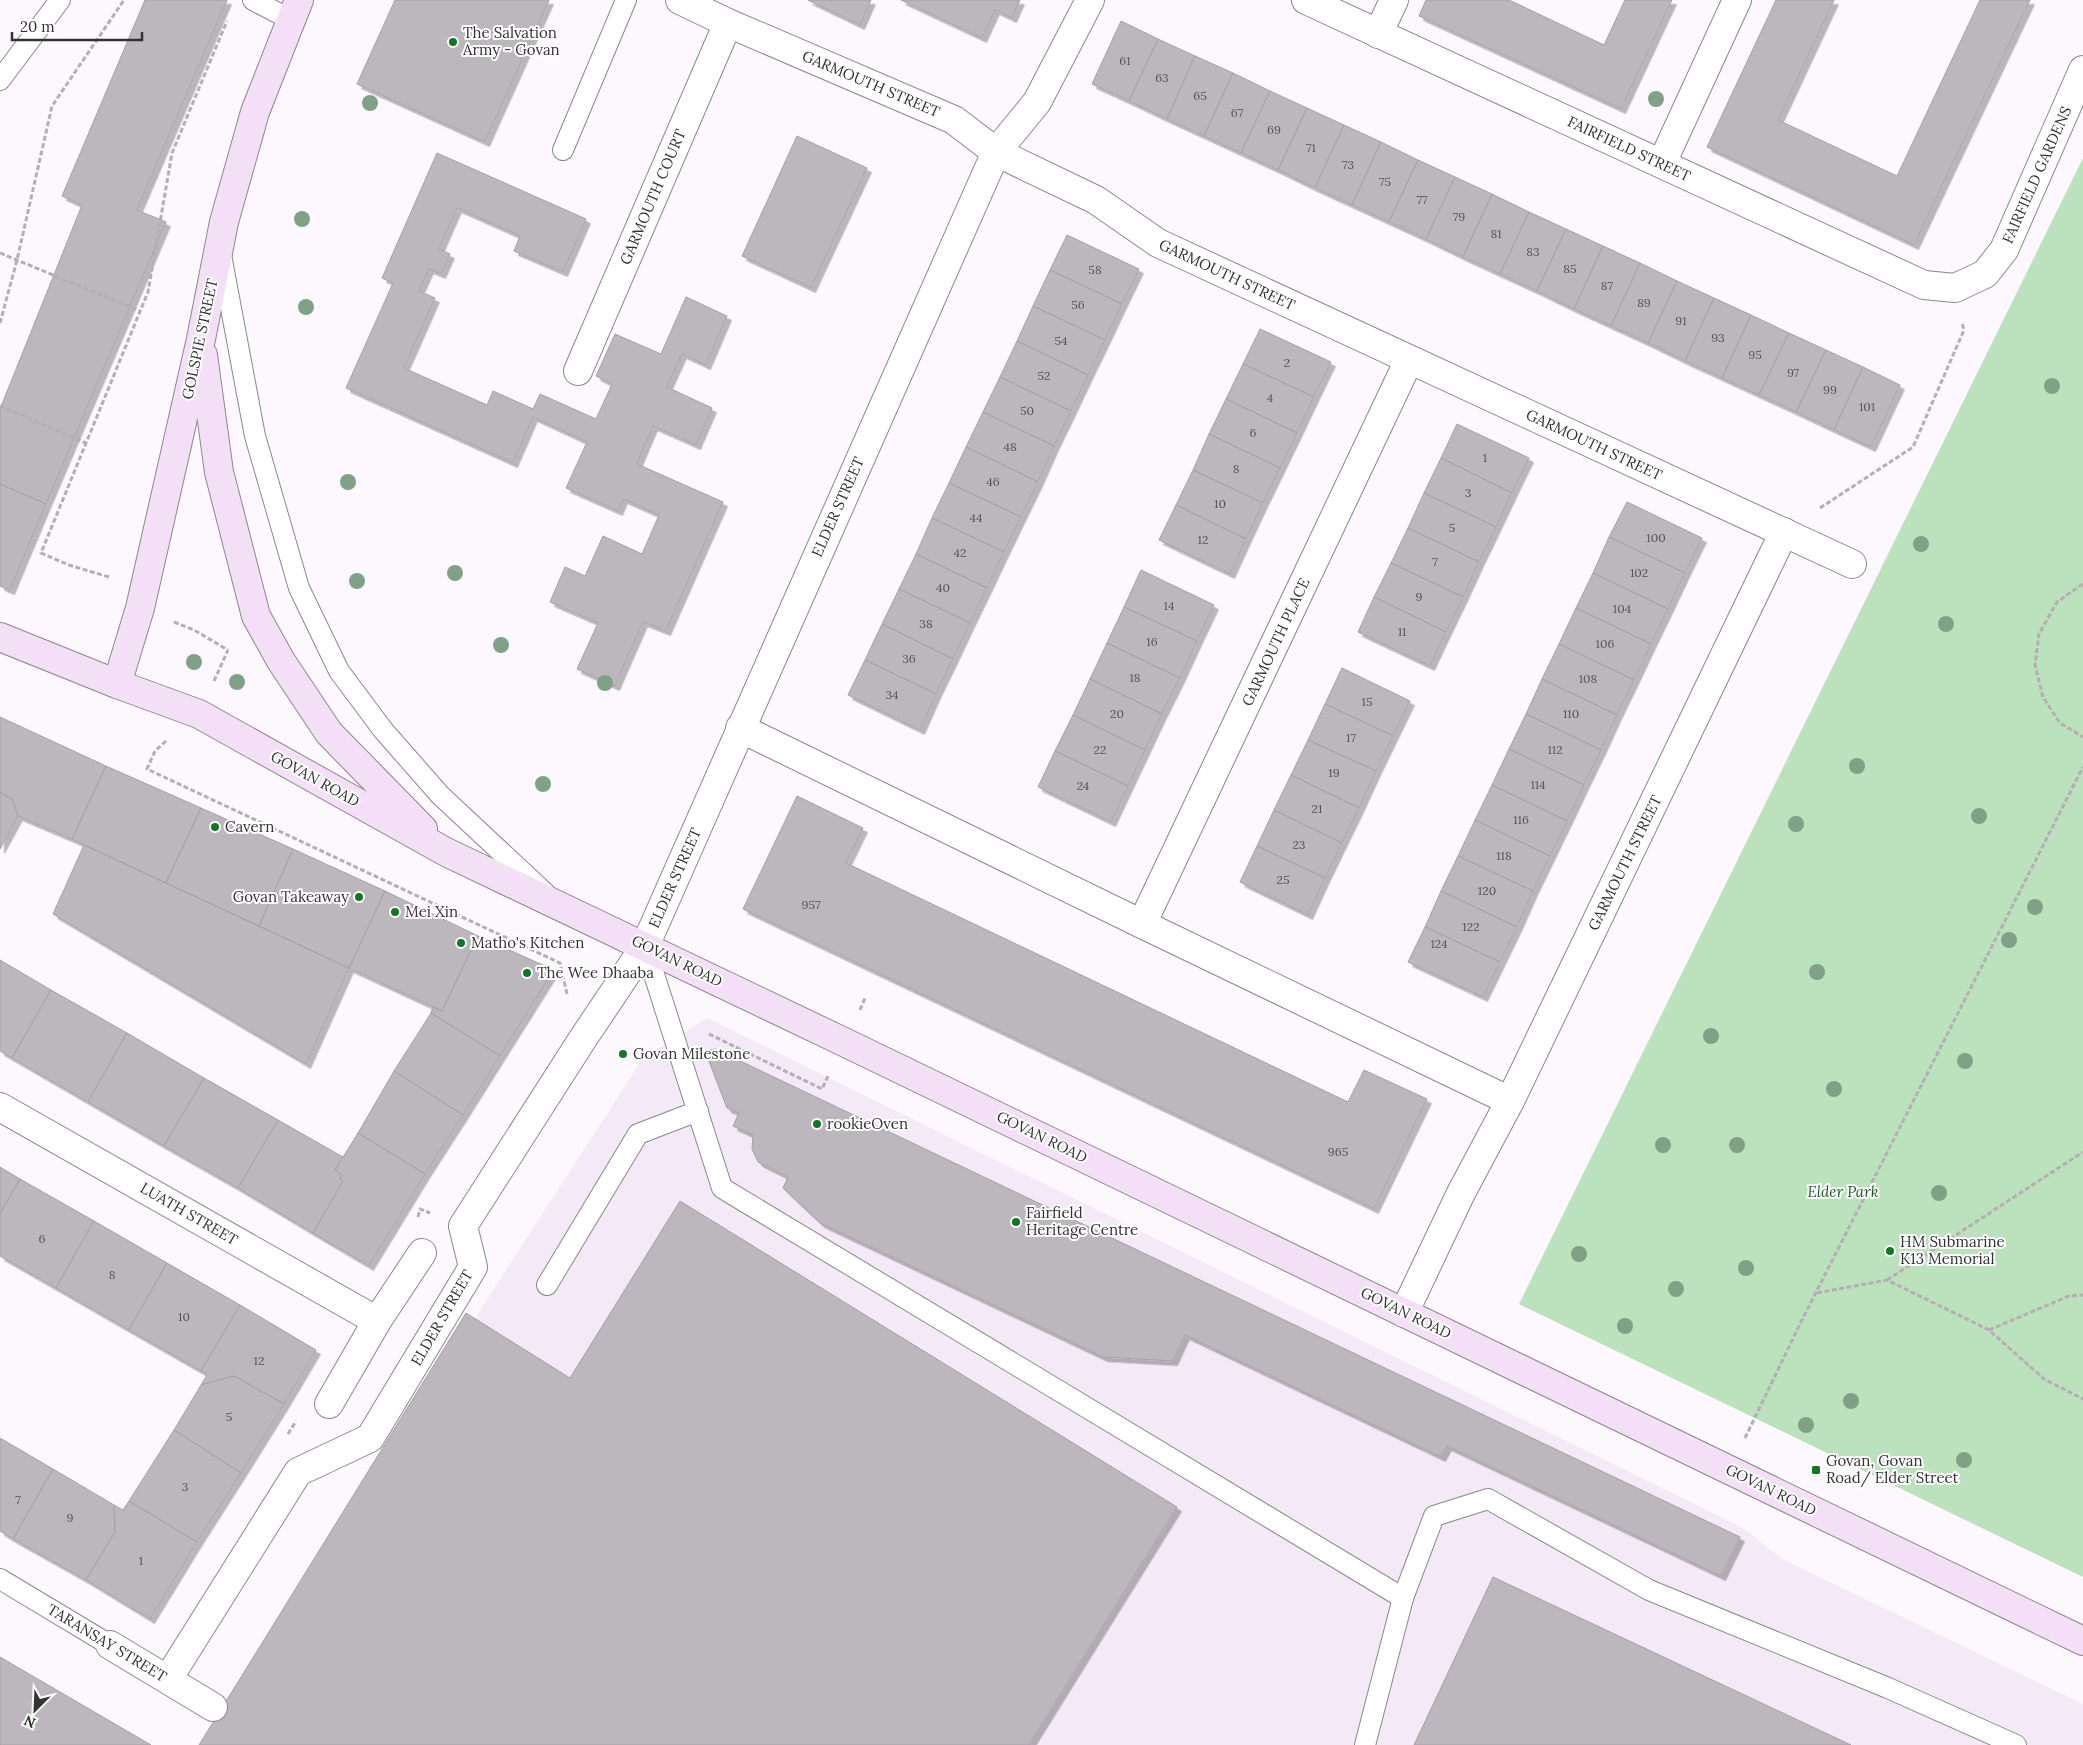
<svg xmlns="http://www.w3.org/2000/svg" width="2083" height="1745" font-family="Lora,serif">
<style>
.built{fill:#f4e9f6}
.green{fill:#bbe2bc}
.building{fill:#bcb7bd;stroke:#a5a0a6;filter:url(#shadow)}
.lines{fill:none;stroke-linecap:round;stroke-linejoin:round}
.lane-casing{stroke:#8c878d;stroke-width:22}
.street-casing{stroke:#8c878d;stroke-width:30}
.secondary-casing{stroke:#8c878d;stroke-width:30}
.path{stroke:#b3afb4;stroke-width:3;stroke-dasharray:5 2.5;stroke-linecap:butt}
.lane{stroke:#fff;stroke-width:20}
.street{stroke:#fff;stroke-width:28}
.secondary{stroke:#f3e0f6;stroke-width:28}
.tree{fill:#81a186}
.poi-dot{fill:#137526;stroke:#fff;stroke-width:2}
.labels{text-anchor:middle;stroke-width:4;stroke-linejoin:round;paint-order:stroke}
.number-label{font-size:12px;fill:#565356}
.poi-label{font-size:15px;fill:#343234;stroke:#fff;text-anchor:start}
.street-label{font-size:15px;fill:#343234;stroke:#fff}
.park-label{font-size:15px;font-style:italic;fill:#1c5b24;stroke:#fff}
</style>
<defs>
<filter id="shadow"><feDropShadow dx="4.5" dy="4.5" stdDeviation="0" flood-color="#0004"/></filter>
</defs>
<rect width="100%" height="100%" fill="#fdf7fe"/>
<path class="built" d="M707,1018L1743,1528L1782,1559L2083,1704V1745H199L643,1058Z"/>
<path class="green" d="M2083,158V1577L1519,1304Z"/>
<g class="building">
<path d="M145,0H227L137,210L166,222L46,504L0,484V409L82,205L62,196Z"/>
<path d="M395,0H549L485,142L357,84Z"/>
<path d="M808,0H871L860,25Z"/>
<path d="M901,0H1020L1012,18L995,10L982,38Z"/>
<path d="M1426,0H1509L1604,45L1625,0H1672L1621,109L1419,16Z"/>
<path d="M1776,0H1834L1778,120L1897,176L1980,0H2030L1914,245L1707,147Z"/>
<path d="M1121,21L1158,39L1129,101L1092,84Z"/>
<path d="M1158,39L1195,56L1167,119L1129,101Z"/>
<path d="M1195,56L1233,73L1204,136L1167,119Z"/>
<path d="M1233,73L1270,91L1241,153L1204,136Z"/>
<path d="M1270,91L1307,108L1278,170L1241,153Z"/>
<path d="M1307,108L1344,125L1315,188L1278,170Z"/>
<path d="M1344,125L1381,142L1352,205L1315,188Z"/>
<path d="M797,136L867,168L811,288L742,256Z"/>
<path d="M1381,142L1418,160L1389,222L1352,205Z"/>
<path d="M437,153L586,219L563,272L514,251L520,236L457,208L439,249L450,254L441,274L429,269L419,291L435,298L404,368L487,405L493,391L533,409L540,394L596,419L612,384L596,376L615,334L661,354L686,297L727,316L706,365L682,354L667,387L712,408L696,445L653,426L637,464L723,502L666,631L643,622L615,686L577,669L598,623L550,602L565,567L585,576L603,536L642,554L659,515L623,499L618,511L566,488L587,442L533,417L513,463L346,388L393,283L382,278Z"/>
<path d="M1418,160L1455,177L1426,239L1389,222Z"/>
<path d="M1455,177L1492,194L1463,257L1426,239Z"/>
<path d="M1492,194L1529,212L1500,274L1463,257Z"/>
<path d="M1529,212L1566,229L1537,291L1500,274Z"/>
<path d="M1566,229L1603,246L1574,309L1537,291Z"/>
<path d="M1067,235L1139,269L1122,304L1050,270Z"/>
<path d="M1603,246L1640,263L1611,326L1574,309Z"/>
<path d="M1640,263L1677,281L1648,343L1611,326Z"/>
<path d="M1050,270L1122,304L1105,340L1033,306Z"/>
<path d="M1677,281L1714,298L1685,361L1648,343Z"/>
<path d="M1714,298L1751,315L1722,378L1685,361Z"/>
<path d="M1033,306L1105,340L1088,375L1017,341Z"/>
<path d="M1751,315L1789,333L1759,395L1722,378Z"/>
<path d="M1260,329L1331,362L1314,397L1243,364Z"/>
<path d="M1789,333L1826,350L1796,412L1759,395Z"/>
<path d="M1017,341L1088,375L1071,411L1000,377Z"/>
<path d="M1826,350L1863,367L1834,430L1796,412Z"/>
<path d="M1243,364L1314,397L1297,433L1226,399Z"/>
<path d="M1863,367L1900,385L1871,447L1834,430Z"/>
<path d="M1000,377L1071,411L1054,446L983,412Z"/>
<path d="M1226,399L1297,433L1280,468L1209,434Z"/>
<path d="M983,412L1054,446L1038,482L966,447Z"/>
<path d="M1457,424L1529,458L1512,493L1441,458Z"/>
<path d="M1209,434L1280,468L1263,503L1193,470Z"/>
<path d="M966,447L1038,482L1021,517L949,483Z"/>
<path d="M1441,458L1512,493L1496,527L1424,493Z"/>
<path d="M1193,470L1263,503L1246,539L1176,505Z"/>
<path d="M949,483L1021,517L1004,552L932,518Z"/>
<path d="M0,484L46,504L10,590L0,586Z"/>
<path d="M1424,493L1496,527L1479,562L1408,528Z"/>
<path d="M1627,502L1702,538L1685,573L1609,537Z"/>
<path d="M1176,505L1246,539L1230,574L1159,540Z"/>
<path d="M932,518L1004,552L987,588L916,554Z"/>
<path d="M1408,528L1479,562L1463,597L1391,563Z"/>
<path d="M1609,537L1685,573L1668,609L1593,573Z"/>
<path d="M916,554L987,588L970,623L899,589Z"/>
<path d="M1391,563L1463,597L1446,632L1374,597Z"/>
<path d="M1141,570L1214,605L1197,641L1124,607Z"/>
<path d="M1593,573L1668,609L1651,644L1576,608Z"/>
<path d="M899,589L970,623L953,659L882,624Z"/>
<path d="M1374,597L1446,632L1430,666L1358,632Z"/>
<path d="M1124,607L1197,641L1180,678L1107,643Z"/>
<path d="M1576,608L1651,644L1634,680L1559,644Z"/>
<path d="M882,624L953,659L936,694L865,660Z"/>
<path d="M1107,643L1180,678L1162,714L1090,679Z"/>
<path d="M1559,644L1634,680L1617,715L1542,679Z"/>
<path d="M865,660L936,694L920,730L848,695Z"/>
<path d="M1342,668L1410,701L1393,736L1325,704Z"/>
<path d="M1090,679L1162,714L1145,750L1073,715Z"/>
<path d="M1542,679L1617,715L1601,750L1526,714Z"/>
<path d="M1325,704L1393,736L1376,771L1308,740Z"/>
<path d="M1526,714L1601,750L1584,785L1509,749Z"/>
<path d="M1073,715L1145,750L1128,786L1055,751Z"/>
<path d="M0,717L106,766L72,839L18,816L12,799L0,792Z"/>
<path d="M1308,740L1376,771L1359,808L1291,775Z"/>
<path d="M1509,749L1584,785L1567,821L1492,785Z"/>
<path d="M1055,751L1128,786L1111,822L1038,787Z"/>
<path d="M106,766L201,808L166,883L72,839Z"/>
<path d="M1291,775L1359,808L1342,843L1274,810Z"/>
<path d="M1492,785L1567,821L1550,856L1475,820Z"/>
<path d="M0,792L12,799L18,816L0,849Z"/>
<path d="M797,796L863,828L846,863L1348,1102L1364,1070L1427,1099L1374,1209L743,909Z"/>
<path d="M201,808L293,849L259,926L166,883Z"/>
<path d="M1274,810L1342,843L1325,878L1257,846Z"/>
<path d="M1475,820L1550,856L1533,891L1458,856Z"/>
<path d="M84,845L349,968L306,1064L53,914Z"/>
<path d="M1257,846L1325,878L1308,915L1240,882Z"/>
<path d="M293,849L385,891L349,968L259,926Z"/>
<path d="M1458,856L1533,891L1517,927L1441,891Z"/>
<path d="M385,891L478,936L442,1011L349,968Z"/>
<path d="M1441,891L1517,927L1500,962L1425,927Z"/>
<path d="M1425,927L1500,962L1483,997L1408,962Z"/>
<path d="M478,936L554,970L500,1056L431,1013L433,1007L442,1011Z"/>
<path d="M0,960L51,990L12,1058L0,1051Z"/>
<path d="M51,990L127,1033L88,1102L12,1058Z"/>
<path d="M431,1013L500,1056L463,1115L394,1071Z"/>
<path d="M127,1033L204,1078L164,1146L88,1102Z"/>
<path d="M715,1049L1740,1537L1721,1576L1447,1446L1441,1457L1185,1335L1173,1361L1103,1357L820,1223L783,1188L788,1177L758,1162L752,1149L753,1135L733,1126L739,1113L727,1108L705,1051Z"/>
<path d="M394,1071L463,1115L425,1174L358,1133Z"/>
<path d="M204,1078L278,1120L238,1188L164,1146Z"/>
<path d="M278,1120L343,1157L335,1170L342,1175L340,1179L343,1181L313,1233L238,1188Z"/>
<path d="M358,1133L425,1174L369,1266L313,1233L343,1181L340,1179L342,1175L335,1170Z"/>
<path d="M0,1167L20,1179L0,1214Z"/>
<path d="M20,1179L94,1221L56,1288L0,1256V1214Z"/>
<path d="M680,1201L1177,1507L1029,1745H199L466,1313L570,1378Z"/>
<path d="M94,1221L167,1263L129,1330L56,1288Z"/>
<path d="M167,1263L240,1305L201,1371L129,1330Z"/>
<path d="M240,1305L316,1350L284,1404L234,1376L201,1385L207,1375L201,1371Z"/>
<path d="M234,1376L284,1404L241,1473L174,1430L201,1385Z"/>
<path d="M174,1430L241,1473L197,1542L129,1501Z"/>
<path d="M0,1438L53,1469L13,1539L0,1531Z"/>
<path d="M53,1469L114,1505L115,1532L86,1580L13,1539Z"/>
<path d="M129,1501L197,1542L150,1619L86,1580L115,1532L114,1505L123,1510Z"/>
<path d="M1493,1577L1851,1745H1414Z"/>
<path d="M0,1657L151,1745H0Z"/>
</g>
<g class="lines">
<defs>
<g id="lane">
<path d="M253,0L291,20"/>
<path d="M0,80L60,0"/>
<path d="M563,150L626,0"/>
<path d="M221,255L255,436L299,588L339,671L383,730L440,795L545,893"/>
<path d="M645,946L722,1188L1403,1598"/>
<path d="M547,1285L638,1134L698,1111"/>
<path d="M0,1579L110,1645"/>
<path d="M1365,1745L1403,1598L1434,1516L1488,1499L1649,1590L1888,1688L2016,1745"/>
</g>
<g id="street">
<path d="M680,0L728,23L954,120L996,152L1096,200L1158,243L1852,564"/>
<path d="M1306,0L1924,285L1955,288L1985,274L2004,250L2083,70"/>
<path d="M1378,34L1394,0"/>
<path d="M1662,163L1737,0"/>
<path d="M578,371L728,23"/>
<path d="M740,728L1142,924L1510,1101"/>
<path d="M1142,924L1409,360"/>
<path d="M0,1107L377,1321"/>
<path d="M1404,1313L1461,1193L1510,1101L1784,532"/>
<path d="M329,1404L377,1321L422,1253"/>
<path d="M110,1645L213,1707"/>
<path d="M168,1679L298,1472L370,1438L473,1267L463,1226L582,1040L645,946L996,152L1037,102L1090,0"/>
</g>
<g id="secondary">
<path d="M203,355L219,472L256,616L281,661L329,733L423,829"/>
<path d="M0,637L117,684L199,714L446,852L844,1042L2083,1641"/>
<path d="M117,684L140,608L201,339L224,222L255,112L299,0"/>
</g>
</defs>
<use href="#lane" class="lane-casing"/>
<use href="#street" class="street-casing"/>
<use href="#secondary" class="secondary-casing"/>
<g class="path">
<path d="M0,253L140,311"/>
<path d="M0,323L17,260L52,106L124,0"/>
<path d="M0,406L86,443"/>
<path d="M1820,508L1913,447L1964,330L1962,323"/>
<path d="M109,577L69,565L41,553L148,292L172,153L227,21"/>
<path d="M2083,584L2057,602L2039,634L2035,665L2043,697L2060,723L2083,737"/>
<path d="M174,622L194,630L228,650"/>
<path d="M214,681L228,650"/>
<path d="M166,741L155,751L147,769L560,963L567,994"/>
<path d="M860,1010L865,998"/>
<path d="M709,1034L822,1089L829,1074"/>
<path d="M418,1217L420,1209L430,1213"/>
<path d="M1887,1280L2083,1152"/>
<path d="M1817,1293L1887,1280L1989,1330L2044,1379L2083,1399"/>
<path d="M1989,1330L2069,1296L2083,1295"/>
<path d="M288,1434L296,1421"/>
<path d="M1745,1438L1803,1318L2083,767"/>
</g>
<use href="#lane" class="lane"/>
<use href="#street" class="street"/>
<use href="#secondary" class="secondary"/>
</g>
<g class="tree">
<circle cx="1656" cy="99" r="8"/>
<circle cx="370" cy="103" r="8"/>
<circle cx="302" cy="219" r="8"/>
<circle cx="306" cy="307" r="8"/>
<circle cx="2052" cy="386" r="8"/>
<circle cx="348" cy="482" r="8"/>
<circle cx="1921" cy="544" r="8"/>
<circle cx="455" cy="573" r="8"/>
<circle cx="357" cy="581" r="8"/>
<circle cx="1946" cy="624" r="8"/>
<circle cx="501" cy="645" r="8"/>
<circle cx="194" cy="662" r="8"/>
<circle cx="237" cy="682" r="8"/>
<circle cx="605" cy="683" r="8"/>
<circle cx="1857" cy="766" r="8"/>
<circle cx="543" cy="784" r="8"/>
<circle cx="1979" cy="816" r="8"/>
<circle cx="1796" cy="824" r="8"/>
<circle cx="2035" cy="907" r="8"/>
<circle cx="2009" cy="940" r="8"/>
<circle cx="1817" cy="972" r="8"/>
<circle cx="1711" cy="1036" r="8"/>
<circle cx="1965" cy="1061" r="8"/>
<circle cx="1834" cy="1089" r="8"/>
<circle cx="1663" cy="1145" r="8"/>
<circle cx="1737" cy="1145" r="8"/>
<circle cx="1939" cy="1193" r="8"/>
<circle cx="1579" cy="1254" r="8"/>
<circle cx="1746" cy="1268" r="8"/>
<circle cx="1676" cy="1289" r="8"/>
<circle cx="1625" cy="1326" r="8"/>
<circle cx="1851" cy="1401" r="8"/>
<circle cx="1806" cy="1425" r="8"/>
<circle cx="1964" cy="1460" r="8"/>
</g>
<g class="poi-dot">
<circle cx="453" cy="42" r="5"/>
<circle cx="215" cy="827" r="5"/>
<circle cx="359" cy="897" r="5"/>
<circle cx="395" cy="912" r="5"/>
<circle cx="461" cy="943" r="5"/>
<circle cx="527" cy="973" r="5"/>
<circle cx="623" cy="1054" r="5"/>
<circle cx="817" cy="1124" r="5"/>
<circle cx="1016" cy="1222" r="5"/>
<circle cx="1890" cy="1251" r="5"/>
<rect x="1811" y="1465" width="10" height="10" rx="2.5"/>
</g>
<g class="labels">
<g class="number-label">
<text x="1125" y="65">61</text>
<text x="1162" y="82">63</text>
<text x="1200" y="100">65</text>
<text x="1237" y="117">67</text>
<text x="1274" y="134">69</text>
<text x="1311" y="152">71</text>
<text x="1348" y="169">73</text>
<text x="1385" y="186">75</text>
<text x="1422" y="204">77</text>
<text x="1459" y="221">79</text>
<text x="1496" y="238">81</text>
<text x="1533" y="256">83</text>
<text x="1570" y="273">85</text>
<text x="1095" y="274">58</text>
<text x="1607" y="290">87</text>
<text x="1644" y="307">89</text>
<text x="1078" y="309">56</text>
<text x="1681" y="325">91</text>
<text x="1718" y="342">93</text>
<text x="1061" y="345">54</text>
<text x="1755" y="359">95</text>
<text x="1287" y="367">2</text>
<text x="1793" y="377">97</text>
<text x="1044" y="380">52</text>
<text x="1830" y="394">99</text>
<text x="1270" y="402">4</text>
<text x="1867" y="411">101</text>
<text x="1027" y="415">50</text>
<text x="1253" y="437">6</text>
<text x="1010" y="451">48</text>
<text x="1485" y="462">1</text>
<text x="1236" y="473">8</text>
<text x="993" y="486">46</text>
<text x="1468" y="497">3</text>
<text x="1220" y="508">10</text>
<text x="976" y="522">44</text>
<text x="1452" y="532">5</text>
<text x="1656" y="542">100</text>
<text x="1203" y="544">12</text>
<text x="960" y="557">42</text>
<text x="1435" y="566">7</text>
<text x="1639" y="577">102</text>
<text x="943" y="592">40</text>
<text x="1419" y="601">9</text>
<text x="1169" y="610">14</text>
<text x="1622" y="613">104</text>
<text x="926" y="628">38</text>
<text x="1402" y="636">11</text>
<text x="1152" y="646">16</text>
<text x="1605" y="648">106</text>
<text x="909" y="663">36</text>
<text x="1135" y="682">18</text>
<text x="1588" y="683">108</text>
<text x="892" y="699">34</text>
<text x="1367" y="706">15</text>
<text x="1117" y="718">20</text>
<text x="1571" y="718">110</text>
<text x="1351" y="742">17</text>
<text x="1100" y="754">22</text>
<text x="1555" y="754">112</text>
<text x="1334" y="777">19</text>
<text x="1538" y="789">114</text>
<text x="1083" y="790">24</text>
<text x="1317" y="813">21</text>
<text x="1521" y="824">116</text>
<text x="1299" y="849">23</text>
<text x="1504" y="860">118</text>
<text x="1283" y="884">25</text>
<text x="1487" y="895">120</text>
<text x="811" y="909">957</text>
<text x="1471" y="931">122</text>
<text x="1439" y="948">124</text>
<text x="1338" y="1156">965</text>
<text x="42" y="1243">6</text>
<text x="112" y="1279">8</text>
<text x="184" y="1321">10</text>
<text x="259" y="1365">12</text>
<text x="229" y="1421">5</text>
<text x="185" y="1491">3</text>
<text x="18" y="1504">7</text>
<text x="70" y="1522">9</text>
<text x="141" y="1565">1</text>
</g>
<g class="poi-label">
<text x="463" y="38">The Salvation<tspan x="463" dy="17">Army - Govan</tspan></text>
<text x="225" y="832">Cavern</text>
<text x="349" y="902" text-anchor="end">Govan Takeaway</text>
<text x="405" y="917">Mei Xin</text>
<text x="471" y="948">Matho's Kitchen</text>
<text x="537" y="978">The Wee Dhaaba</text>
<text x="633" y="1059">Govan Milestone</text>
<text x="827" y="1129">rookieOven</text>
<text x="1026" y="1218">Fairfield<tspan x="1026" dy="17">Heritage Centre</tspan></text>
<text x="1900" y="1247">HM Submarine<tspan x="1900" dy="17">K13 Memorial</tspan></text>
<text x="1826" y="1466">Govan, Govan<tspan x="1826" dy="17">Road/ Elder Street</tspan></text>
</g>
<g class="street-label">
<text transform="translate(871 84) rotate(23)" y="5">GARMOUTH STREET</text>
<text transform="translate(1629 149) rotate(25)" y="5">FAIRFIELD STREET</text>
<text transform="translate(2037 175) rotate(-66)" y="5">FAIRFIELD GARDENS</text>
<text transform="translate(653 197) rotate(-67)" y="5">GARMOUTH COURT</text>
<text transform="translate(1227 275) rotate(25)" y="5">GARMOUTH STREET</text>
<text transform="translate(200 339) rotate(-78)" y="5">GOLSPIE STREET</text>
<text transform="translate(1594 445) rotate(25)" y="5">GARMOUTH STREET</text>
<text transform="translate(838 507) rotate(-66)" y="5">ELDER STREET</text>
<text transform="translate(1276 642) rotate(-65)" y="5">GARMOUTH PLACE</text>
<text transform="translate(315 779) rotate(29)" y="5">GOVAN ROAD</text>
<text transform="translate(1625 863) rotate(-64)" y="5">GARMOUTH STREET</text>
<text transform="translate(675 878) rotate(-66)" y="5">ELDER STREET</text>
<text transform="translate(677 961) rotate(26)" y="5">GOVAN ROAD</text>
<text transform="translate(1042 1137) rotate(26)" y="5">GOVAN ROAD</text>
<text transform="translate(189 1214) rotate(30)" y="5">LUATH STREET</text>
<text transform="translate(1406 1313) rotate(26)" y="5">GOVAN ROAD</text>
<text transform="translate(442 1318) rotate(-60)" y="5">ELDER STREET</text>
<text transform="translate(1771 1490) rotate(26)" y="5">GOVAN ROAD</text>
<text transform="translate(107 1643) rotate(31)" y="5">TARANSAY STREET</text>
</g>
<g class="park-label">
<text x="1843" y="1197">Elder Park</text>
</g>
</g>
<g transform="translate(35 1710) rotate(204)" stroke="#ffffff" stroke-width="4" paint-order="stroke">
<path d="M0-4L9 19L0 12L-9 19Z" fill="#343234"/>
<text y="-8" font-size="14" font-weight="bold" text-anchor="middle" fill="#343234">N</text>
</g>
<path d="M12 32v8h130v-8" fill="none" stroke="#343234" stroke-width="2.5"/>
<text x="20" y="32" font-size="15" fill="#343234" stroke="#ffffff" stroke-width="4" paint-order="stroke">20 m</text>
</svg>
